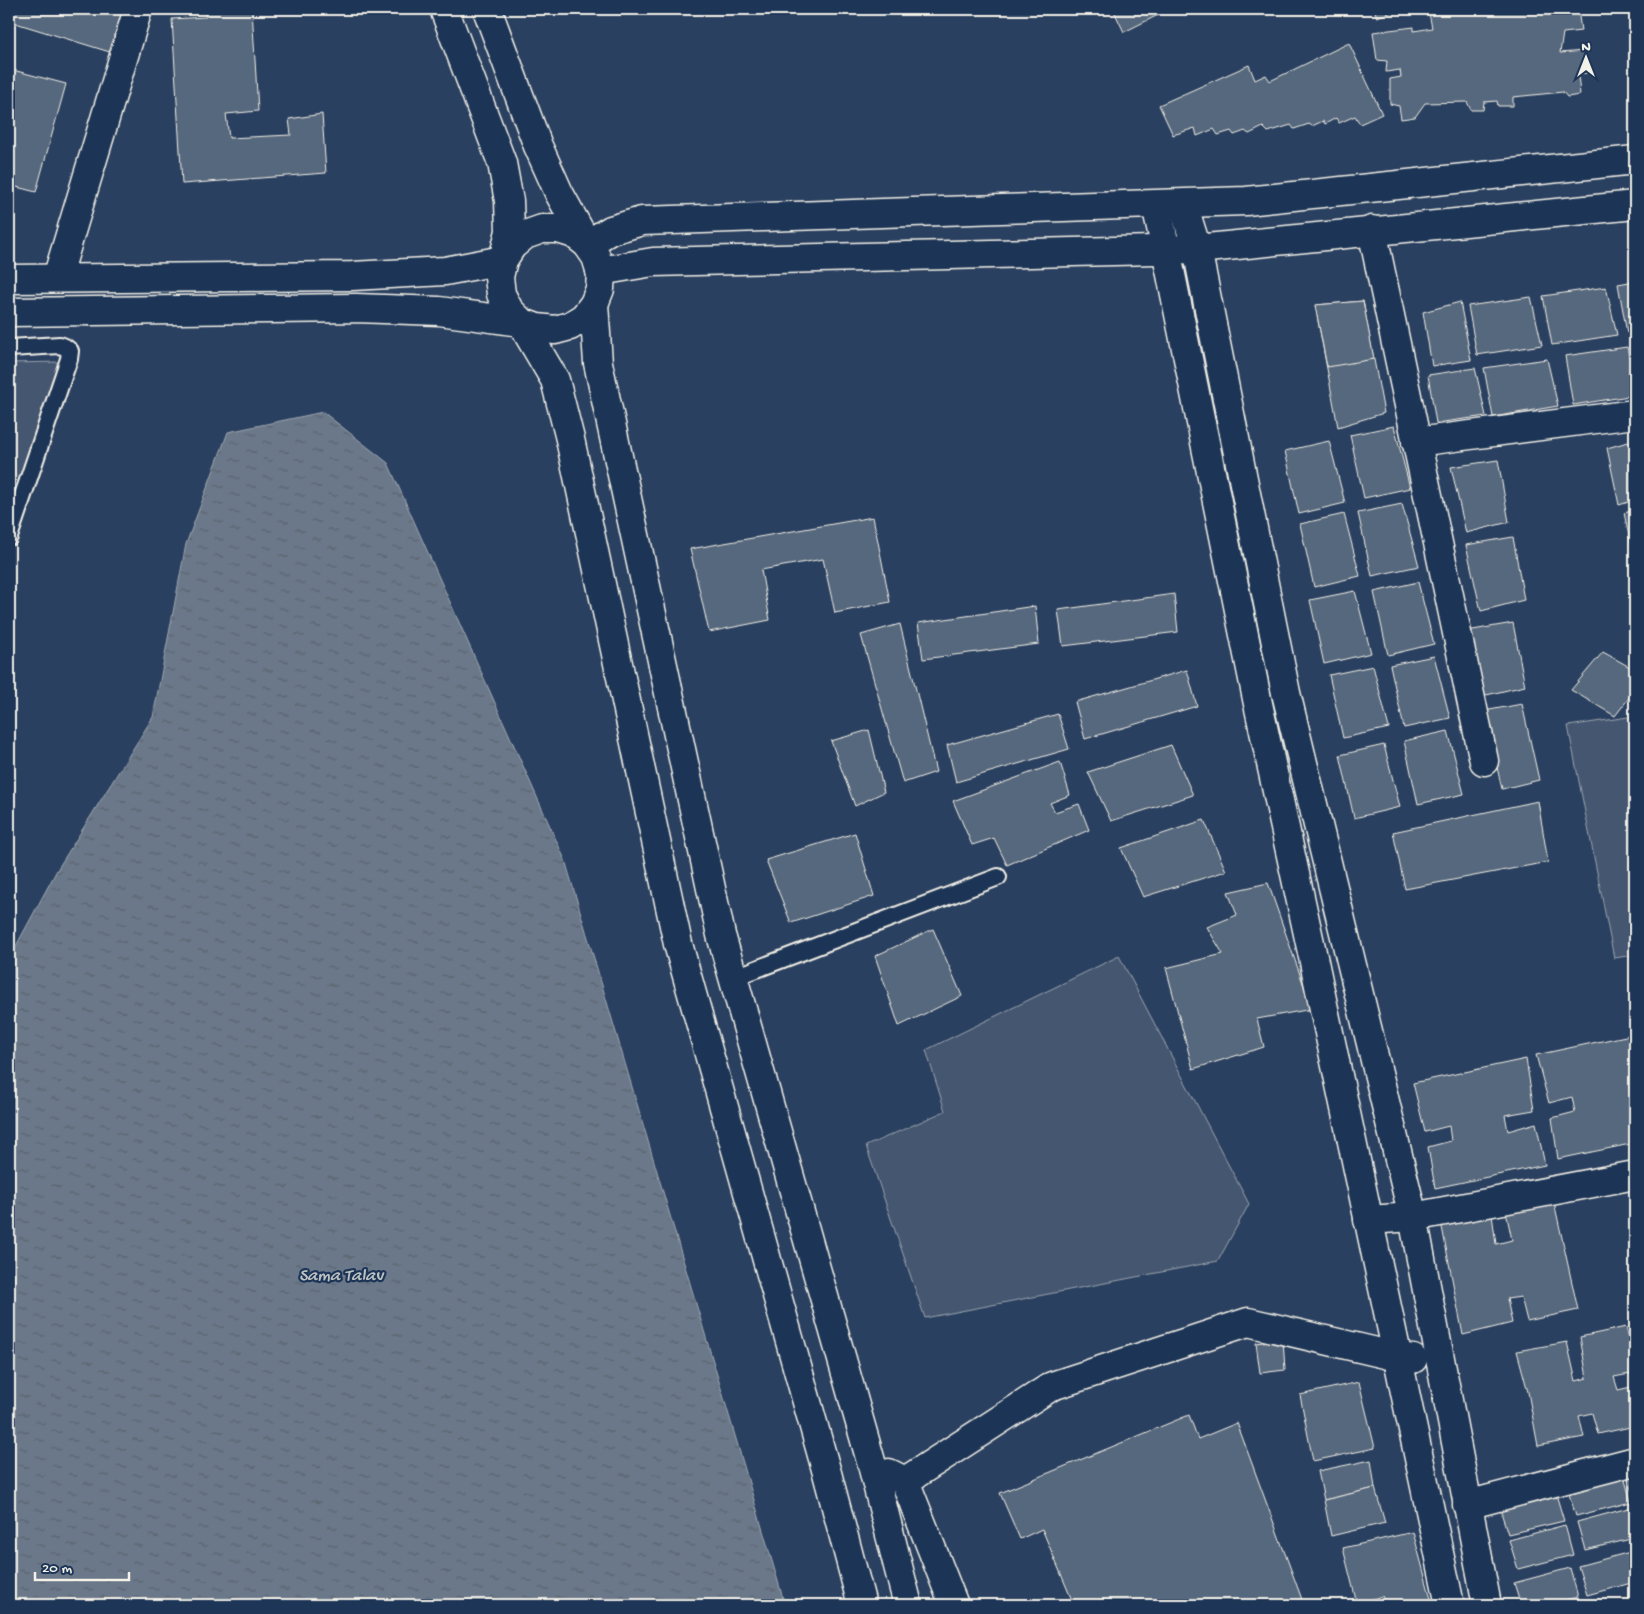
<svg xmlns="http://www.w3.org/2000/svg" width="1644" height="1614" font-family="'Gochi Hand',sans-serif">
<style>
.green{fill:#445771;stroke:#9ca4ac}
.water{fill:url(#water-ripples);stroke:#a1a8b0}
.building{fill:#56677d;stroke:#f4f1e8}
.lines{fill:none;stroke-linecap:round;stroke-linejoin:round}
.service-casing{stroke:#f4f1e8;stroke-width:20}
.minor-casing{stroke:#f4f1e8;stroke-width:31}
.secondary-casing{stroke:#f4f1e8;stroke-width:31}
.service{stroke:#1d3557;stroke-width:16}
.minor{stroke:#1d3557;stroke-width:28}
.secondary{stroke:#1d3557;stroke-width:28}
.labels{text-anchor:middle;stroke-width:4.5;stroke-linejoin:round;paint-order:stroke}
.water-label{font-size:18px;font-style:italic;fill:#bdc1c2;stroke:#1d3557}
</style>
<defs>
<pattern id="water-ripples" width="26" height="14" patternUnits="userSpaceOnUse" patternTransform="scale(1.25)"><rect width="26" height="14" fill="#6a788a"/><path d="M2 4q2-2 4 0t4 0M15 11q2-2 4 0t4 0" fill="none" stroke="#5b626b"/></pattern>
</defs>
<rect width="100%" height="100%" fill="#2a4060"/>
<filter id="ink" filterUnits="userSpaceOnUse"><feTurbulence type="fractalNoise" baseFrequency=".02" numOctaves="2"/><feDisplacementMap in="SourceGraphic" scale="10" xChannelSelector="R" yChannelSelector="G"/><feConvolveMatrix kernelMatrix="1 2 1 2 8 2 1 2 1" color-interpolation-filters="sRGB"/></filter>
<g filter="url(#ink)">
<g class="green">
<path d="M61,362L9,517V363Z"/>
<path d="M1635,716V955L1614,958L1568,726Z"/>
<path d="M1119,956L1249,1204L1218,1261L925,1318L866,1146L945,1111L926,1050Z"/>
</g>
<path class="water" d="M323,412L388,463L565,860L785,1605H9V959L57,870L153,717L186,544L228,432Z"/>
<g class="building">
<path d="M9,9H130L113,53L9,21Z"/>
<path d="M205,9H252L258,111L226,114L229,138L291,135L289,119L322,114L326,173L182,184L172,19L206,17Z"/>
<path d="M1113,9H1170L1124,32Z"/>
<path d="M1374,9H1401L1377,17Z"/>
<path d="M1477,9H1578L1581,31L1563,33L1560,53L1584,51L1587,73L1578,74L1580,95L1567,97L1563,92L1513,97V106H1498L1497,101L1484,102L1483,110H1471L1467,102L1425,103L1415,117L1401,119L1399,106L1390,104V79L1401,77L1400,70L1386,72L1387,61L1377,60L1373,32L1414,27V31L1432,28L1429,13Z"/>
<path d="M1349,43L1382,114L1360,124L1355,116L1339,123L1336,118L1325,124L1323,121L1312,126L1309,124L1294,129L1291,125L1268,132L1263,127L1249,134L1245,131L1234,135L1231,131L1218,135L1214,129L1197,136L1195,128L1173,135L1159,105L1249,65L1255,80L1266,75L1270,81Z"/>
<path d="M9,69L66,84L36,192L9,185Z"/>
<path d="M1635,281V332L1627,333L1618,284Z"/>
<path d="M1606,287L1617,335L1552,345L1543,296Z"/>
<path d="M1531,297L1542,345L1477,355L1468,306Z"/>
<path d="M1363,301L1384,413L1338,427L1315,305Z"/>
<path d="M1363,301L1374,359L1327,367L1315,305Z"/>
<path d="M1460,302L1471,360L1432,366L1423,312Z"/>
<path d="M1627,347L1635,382V395L1573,405L1565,356Z"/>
<path d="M1547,359L1558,406L1493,417L1484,368Z"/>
<path d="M1475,368L1486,416L1436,423L1428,375Z"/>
<path d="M1394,426L1410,488L1364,498L1350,435Z"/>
<path d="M1635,440V500L1619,505L1607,448Z"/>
<path d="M1329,441L1345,503L1299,514L1285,451Z"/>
<path d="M1498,460L1509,522L1466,533L1451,467Z"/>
<path d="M1402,504L1419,566L1372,576L1358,513Z"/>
<path d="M1635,510V564L1624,513Z"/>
<path d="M1344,514L1360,576L1314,587L1300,524Z"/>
<path d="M873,517L890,602L835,613L823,559L761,570L770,620L709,632L690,549Z"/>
<path d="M1513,537L1524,600L1481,611L1466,545Z"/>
<path d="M1418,582L1434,644L1388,655L1374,592Z"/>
<path d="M1355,591L1371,653L1324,664L1310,600Z"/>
<path d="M1174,594L1178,632L1063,646L1058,610Z"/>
<path d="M1035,606L1039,644L923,659L918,623Z"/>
<path d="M1513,623L1525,686L1482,696L1467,631Z"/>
<path d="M900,624L936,772L903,783L861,635Z"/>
<path d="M1635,644V665L1631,645Z"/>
<path d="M1603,652L1635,670V690L1615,716L1571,690Z"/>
<path d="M1434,656L1450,718L1404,728L1390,665Z"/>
<path d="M1373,666L1389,728L1343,738L1329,675Z"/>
<path d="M1187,670L1197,706L1085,739L1075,702Z"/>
<path d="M1522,704L1539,780L1502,789L1484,711Z"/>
<path d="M1058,714L1069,749L956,782L947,745Z"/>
<path d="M869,730L884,792L855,806L831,741Z"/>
<path d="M1448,731L1464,794L1418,804L1404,741Z"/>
<path d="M1171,745L1193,795L1111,821L1088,772Z"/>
<path d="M1384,745L1400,807L1354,818L1340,755Z"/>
<path d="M1060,762L1070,795L1050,803L1055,812L1079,804L1089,830L1007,865L994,838L972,845L953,801Z"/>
<path d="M1538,801L1548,862L1405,889L1393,832Z"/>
<path d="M1204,820L1226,871L1143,897L1121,848Z"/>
<path d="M855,833L874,896L791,923L766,860Z"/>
<path d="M1268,883L1312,1009L1257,1019L1264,1047L1193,1069L1166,968L1223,954L1207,927L1237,915L1228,892Z"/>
<path d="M933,929L962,996L899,1026L875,956Z"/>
<path d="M1635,1034V1085L1629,1086L1632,1102L1635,1101V1143L1558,1159L1552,1118L1575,1112L1572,1097L1549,1103L1536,1055Z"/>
<path d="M1526,1059L1534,1110L1505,1115L1508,1131L1536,1123L1545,1165L1435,1188L1428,1147L1451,1141L1449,1126L1425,1132L1413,1083Z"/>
<path d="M1554,1202L1578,1310L1527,1321L1521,1297L1507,1299L1512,1323L1463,1335L1441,1222L1492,1215L1496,1244L1512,1240L1506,1212Z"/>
<path d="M1626,1327L1635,1366V1373L1614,1377L1618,1390L1635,1386V1426L1598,1434L1592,1413L1579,1416L1584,1437L1538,1446L1528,1392L1517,1351L1567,1342L1576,1381L1587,1378L1580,1337Z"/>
<path d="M1283,1339L1285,1370L1260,1373L1256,1343Z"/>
<path d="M1359,1382L1375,1448L1313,1461L1300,1395Z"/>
<path d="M1189,1415L1198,1439L1237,1423L1304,1605H1074L1042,1529L1020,1539L1000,1493Z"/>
<path d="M1371,1460L1375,1488L1324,1500L1318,1471Z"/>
<path d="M1635,1470V1500L1626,1472Z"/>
<path d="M1623,1473L1631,1502L1576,1516L1567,1488Z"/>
<path d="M1375,1488L1385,1523L1331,1536L1324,1500Z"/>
<path d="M1555,1491L1564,1521L1508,1534L1499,1506Z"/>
<path d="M1632,1507L1635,1517V1538L1585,1550L1577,1522Z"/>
<path d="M1565,1525L1573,1555L1518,1569L1509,1540Z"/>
<path d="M1413,1532L1431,1599L1387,1605L1382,1596L1357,1604L1343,1548Z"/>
<path d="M1634,1551L1635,1582L1587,1595L1578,1566Z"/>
<path d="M1570,1568L1578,1597L1545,1605H1521L1514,1583Z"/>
<path d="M1635,1591V1605H1634L1630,1592Z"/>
</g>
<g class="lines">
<defs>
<g id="service">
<path d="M9,348L60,345L65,347L70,351L69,359L9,537"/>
<path d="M733,978L998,877"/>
</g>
<g id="minor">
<path d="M1183,204L1197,249L1286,693L1413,1217L1487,1605"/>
<path d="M1156,205L1166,250L1257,699L1313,957L1450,1605"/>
<path d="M1372,230L1484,761"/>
<path d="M57,278L138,9"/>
<path d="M1416,442L1635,414"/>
<path d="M1368,1220L1413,1217L1635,1175"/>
<path d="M889,1473L905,1481L954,1605"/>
<path d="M905,1481L1052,1386L1248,1322L1398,1357L1413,1359"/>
<path d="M1467,1505L1635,1461"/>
</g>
<g id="secondary">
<path d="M487,9L538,146L559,193L587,244L611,230L642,221L1246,201L1635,160"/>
<path d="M600,271L653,262L1197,249L1635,205"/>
<path d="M9,279L352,276L445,271L503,260L510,231L509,201L502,163L444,9"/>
<path d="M594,304L598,363L721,935L872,1465L908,1605"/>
<path d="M9,312L356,308L439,311L521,322L537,328L555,330L570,326L584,317L594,304L600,289L601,273L596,257L587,244L574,234L558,229H542L525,235L512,246L503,260L499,277L501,294L509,310L521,322L555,380L570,439L678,944L827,1473L862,1605"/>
</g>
</defs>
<use href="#service" class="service-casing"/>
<use href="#minor" class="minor-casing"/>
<use href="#secondary" class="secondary-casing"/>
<use href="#service" class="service"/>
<use href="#minor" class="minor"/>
<use href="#secondary" class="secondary"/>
</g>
</g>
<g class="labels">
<g class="water-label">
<text x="341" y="1280">Sama Talav</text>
</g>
</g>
<rect width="1644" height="1614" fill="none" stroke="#1d3557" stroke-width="30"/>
<rect x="15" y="15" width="1614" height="1584" fill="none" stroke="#f4f1e8" stroke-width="2" filter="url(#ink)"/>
<g transform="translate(1586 58)" stroke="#1d3557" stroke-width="4" paint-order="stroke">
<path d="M0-4L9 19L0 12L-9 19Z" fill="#f4f1e8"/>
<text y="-8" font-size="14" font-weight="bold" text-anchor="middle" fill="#f4f1e8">N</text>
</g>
<path d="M35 1572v8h94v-8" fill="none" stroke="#f4f1e8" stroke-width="2.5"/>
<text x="42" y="1572" font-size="15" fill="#f4f1e8" stroke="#1d3557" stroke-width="4" paint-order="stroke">20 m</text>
</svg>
